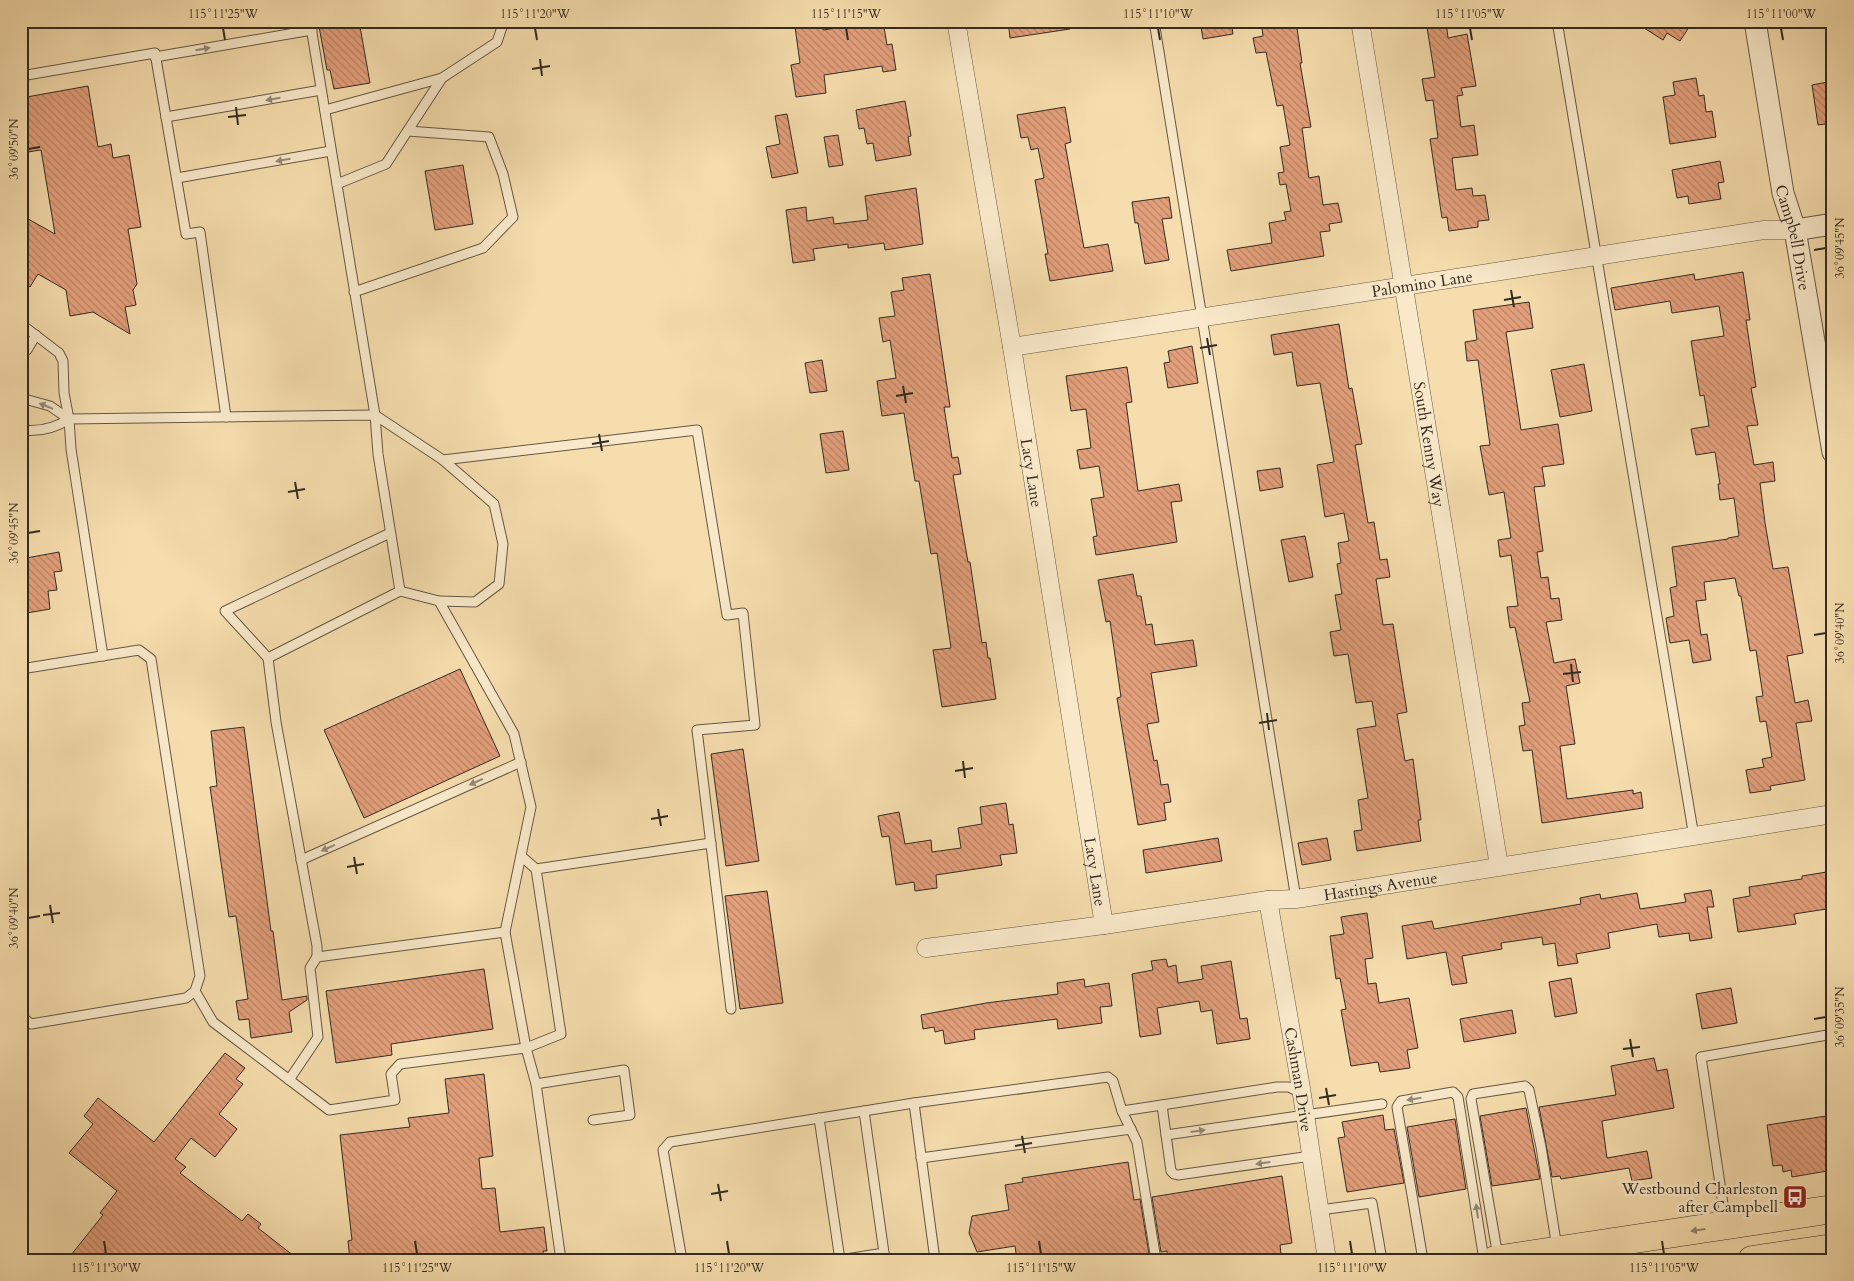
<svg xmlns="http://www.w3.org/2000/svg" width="1854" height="1281" font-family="Cardo,serif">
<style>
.building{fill:url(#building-back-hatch);stroke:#342b21}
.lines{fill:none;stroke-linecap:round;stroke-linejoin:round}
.service-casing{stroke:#645844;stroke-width:11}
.minor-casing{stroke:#645844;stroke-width:19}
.tertiary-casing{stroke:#645844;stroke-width:23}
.primary-casing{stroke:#342b21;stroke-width:29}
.service{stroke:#f9e9ca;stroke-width:9}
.minor{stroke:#f9e9ca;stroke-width:18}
.tertiary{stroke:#f9e9ca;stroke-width:21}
.primary{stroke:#f6ddad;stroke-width:28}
.oneway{fill:#968a76}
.oneway2{fill:#958467}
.ticks{fill:none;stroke:#342b21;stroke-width:2}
.labels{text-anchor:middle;stroke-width:5;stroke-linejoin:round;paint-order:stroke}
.street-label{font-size:16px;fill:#342b21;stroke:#f9e9ca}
.poi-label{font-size:16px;fill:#342b21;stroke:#f9e9ca;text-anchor:end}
.neatline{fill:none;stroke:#342b21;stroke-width:2}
.ticks-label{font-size:12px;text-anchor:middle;fill:#342b21}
</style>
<defs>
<pattern id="building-back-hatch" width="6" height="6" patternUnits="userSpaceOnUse" patternTransform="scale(1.25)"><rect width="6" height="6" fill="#e4a07c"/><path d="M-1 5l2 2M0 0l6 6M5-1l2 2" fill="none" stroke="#ba8365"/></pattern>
</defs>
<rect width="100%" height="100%" fill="#f6ddad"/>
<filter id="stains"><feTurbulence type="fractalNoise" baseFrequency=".004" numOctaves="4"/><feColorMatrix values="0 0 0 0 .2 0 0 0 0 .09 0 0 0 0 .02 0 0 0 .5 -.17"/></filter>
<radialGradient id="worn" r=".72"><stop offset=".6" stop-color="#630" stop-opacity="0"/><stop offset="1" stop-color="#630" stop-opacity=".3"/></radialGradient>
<g class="building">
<path d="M318,21H359L370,83L334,89L330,70H327Z"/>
<path d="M883,21L887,45L892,44L896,70L883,72L882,66L824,75L826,93L796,97L791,65L800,63L795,27L821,23L823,30Z"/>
<path d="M1008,21H1069L1070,29L1010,38Z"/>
<path d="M1200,21H1231L1233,34L1203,39Z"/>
<path d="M1261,21H1296L1302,63H1300L1311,127L1302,128L1309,178L1319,176L1323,205L1338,203L1342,222L1329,224L1330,231L1320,232L1324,256L1231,271L1227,250L1272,243L1269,223L1286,220L1284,212L1291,211L1286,184L1280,185L1278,173L1284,172L1280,147L1290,145L1283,105L1277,106L1266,52L1256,53L1253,38L1263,36Z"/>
<path d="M1426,21H1446L1448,38L1467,34L1476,86L1461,88L1463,95L1457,96L1461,127L1474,125L1478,155L1452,158L1456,190L1472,188L1473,196L1485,195L1489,220L1478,221V227L1449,231L1447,217L1442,218L1430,139L1438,138L1433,100L1426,101L1422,79L1435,77Z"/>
<path d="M1633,21H1693L1680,41L1667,33L1663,40Z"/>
<path d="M1696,78L1699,96L1704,95L1706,112L1712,111L1716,137L1670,144L1663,97L1675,95L1673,82Z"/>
<path d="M1833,81V123L1818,125L1812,85Z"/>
<path d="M88,86L98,147L111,144L113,158L129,155L141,227L128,229L137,284L133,290L136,305L125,307L130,334L93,312L70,316L66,290L38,274L30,287L21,281V215L55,234L41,150L21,153V98Z"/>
<path d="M905,101L911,136L908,137L911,155L876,161L873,143L867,144L864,128L859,129L856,110Z"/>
<path d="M1065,107L1071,142L1065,144L1084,248L1108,244L1113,271L1050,281L1045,254H1048L1035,180L1044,178L1038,148L1031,150L1028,137L1021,138L1017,115Z"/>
<path d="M787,114L798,173L772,178L766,147L780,144L775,116Z"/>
<path d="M838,135L843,165L829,167L824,137Z"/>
<path d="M1720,161L1724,182L1718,183L1721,199L1689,204L1688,196L1677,198L1672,170Z"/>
<path d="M463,165L473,224L435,230L425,171Z"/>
<path d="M916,188L923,244L885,250L884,243L848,248V244L813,249L815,260L793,263L786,210L806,207L807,221L833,217L834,224L868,220L865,196Z"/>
<path d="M1169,197L1172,218L1162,219L1169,260L1145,264L1138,223H1135L1132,202Z"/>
<path d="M1743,272L1750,320H1746L1756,387L1751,388L1758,425L1747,426L1754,465L1773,462L1775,481L1760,483L1765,523L1773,569L1788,567L1803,653L1787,656L1795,703L1808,700L1812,721L1796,723L1805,780L1770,786L1771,790L1750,793L1746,770L1764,767L1762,759L1772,757L1766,721L1760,722L1756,697L1763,696L1756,650L1750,651L1741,596H1739L1735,578L1704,582L1706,600L1696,601L1701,635L1707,634L1711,660L1693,663L1689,640L1670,643L1666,618L1674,616L1670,588L1677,586L1672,547L1728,539V538L1739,536L1734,498L1720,500L1718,484H1720L1715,452L1696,455L1691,429L1709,426L1704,395L1700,396L1691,341L1724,336L1719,306L1672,313L1670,301L1615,310L1611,288L1694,274L1695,280Z"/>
<path d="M930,274L950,407H944L952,458L958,457L961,474L953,475L968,562H970L982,643L986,642L988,658H990L996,699L942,707L933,650L951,648L937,553L931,554L919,481H915L904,413L882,416L877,381L896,378L890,340L883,342L879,318L895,316L891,292L904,290L902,278Z"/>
<path d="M1529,302L1533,328L1506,332L1521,430L1558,424L1564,464L1542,467L1545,486L1534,487L1543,551L1537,552L1541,578L1548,577L1551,599L1559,598L1562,620L1546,622L1554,663L1575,659L1580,683L1566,686L1575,744L1560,746L1567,799L1633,790V794L1641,792L1643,808L1542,823L1532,750L1523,751L1519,726L1525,725L1522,703L1530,702L1515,627L1510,628L1507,607L1518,606L1511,555L1500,557L1498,540L1511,538L1504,492L1489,495L1480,446L1490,445L1478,360L1467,361L1465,342L1477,340L1473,310Z"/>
<path d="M1339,324L1349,389L1352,388L1362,444L1355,445L1368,523L1374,522L1380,560L1387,559L1390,577L1376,579L1383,625L1393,624L1407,712L1397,714L1405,761L1413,759L1421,820H1418L1421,841L1357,851L1354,831L1362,830L1358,800L1368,798L1357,729L1376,726L1372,701L1356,703L1348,654L1334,656L1330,632L1341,630L1335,595L1342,594L1337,564L1341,563L1338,543L1349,541L1344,513L1325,517L1317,465L1334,462L1320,383L1297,386L1292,352L1274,355L1271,335Z"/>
<path d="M1192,346L1198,383L1168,388L1164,363L1170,362L1168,351Z"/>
<path d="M822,360L827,391L810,393L805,363Z"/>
<path d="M1584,364L1592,411L1560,417L1551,370Z"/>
<path d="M1127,367L1132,402L1126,403L1138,491L1179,484L1182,501L1171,502L1177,542L1096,555L1093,537L1097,536L1091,499L1104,497L1099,466L1080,469L1077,450L1091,448L1086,409L1071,411L1066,376Z"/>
<path d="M843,431L849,470L826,473L820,434Z"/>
<path d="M1280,468L1283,487L1260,491L1257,471Z"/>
<path d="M1305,536L1313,577L1289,582L1281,540Z"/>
<path d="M59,552L62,571L54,572L57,590L48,591L50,609L21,614V559Z"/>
<path d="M1133,574L1137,596H1141L1146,625L1152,624L1155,645L1193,640L1197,666L1151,673L1159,722L1147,724L1154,761L1157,760L1161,785L1168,784L1171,802L1164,803L1166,820L1138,825L1117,698L1121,697L1110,621L1106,622L1098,580Z"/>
<path d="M460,669L500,756L364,818L324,730Z"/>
<path d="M244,727L271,931H273L282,1000L307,996V1000L289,1012L292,1032L251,1038L249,1019L239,1020L236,1001L248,999L236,916L229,917L210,787L217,786L211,731Z"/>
<path d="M743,749L759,861L726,866L711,754Z"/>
<path d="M1006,803L1009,825L1013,824L1017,853L1000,855L1002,865L936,875L937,888L915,891L914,882L896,885L889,836L882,837L878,816L899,812L905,844L931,840L932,852L961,848L958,828L982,824L980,807Z"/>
<path d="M1218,838L1222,861L1146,873L1143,850Z"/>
<path d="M1327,838L1331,860L1302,865L1298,843Z"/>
<path d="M1833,871V908L1794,914L1796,924L1738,932L1733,899L1750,896L1749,887L1802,879V876Z"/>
<path d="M1711,890L1714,907H1707L1712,938L1690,941L1689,933L1659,937L1657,924L1608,933L1610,948L1576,954L1578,963L1558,966L1555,943L1543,945L1542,937L1501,943L1502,949L1462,956L1467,983L1452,985L1446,952L1407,959L1402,926L1432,921L1434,929L1581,904L1580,898L1600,894L1601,899L1637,893L1640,909L1686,902L1684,894Z"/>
<path d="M767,891L783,1003L740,1009L725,896Z"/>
<path d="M1367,913L1373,958L1365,959L1368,984L1376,983L1379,1003L1409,998L1418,1048L1407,1050L1410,1068L1380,1072L1378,1062L1351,1066L1341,1010L1346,1009L1340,978L1336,979L1330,936L1344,934L1341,917Z"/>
<path d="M1166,959L1168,967L1176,965L1178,983L1203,979L1201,966L1231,961L1240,1019L1247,1018L1250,1039L1217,1044L1212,1010L1201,1012L1199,1001L1157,1008L1161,1034L1140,1037L1132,974L1153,970L1151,961Z"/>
<path d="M484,969L493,1029L391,1044L392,1055L336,1063L326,991Z"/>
<path d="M1571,978L1577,1013L1555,1017L1549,982Z"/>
<path d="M1084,979L1085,987L1109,983L1112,1006L1100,1007L1102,1023L1058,1029L1057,1019L974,1030L975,1039L945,1044L943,1030L935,1032L934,1027L923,1029L921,1015L986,1003L1058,994L1057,983Z"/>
<path d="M1731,988L1737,1023L1702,1029L1696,994Z"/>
<path d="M1512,1010L1516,1033L1464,1042L1460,1019Z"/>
<path d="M225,1053L245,1068L236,1079L243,1084L219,1114L237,1129L215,1157L191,1138L175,1159L186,1167L180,1173L242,1221L248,1214L261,1224L258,1228L299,1260H67L103,1215L100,1213L117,1191L69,1153L93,1124L84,1116L98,1098L154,1142Z"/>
<path d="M1654,1058L1657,1071L1667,1069L1674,1108L1602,1121L1607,1158L1647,1151L1652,1178L1632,1181L1629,1168L1561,1179L1560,1176L1552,1177L1539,1107L1616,1095L1611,1066Z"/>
<path d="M484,1074L493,1156L479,1158L482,1189L495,1188L500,1232L544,1227L547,1251H543L544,1260H350L348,1241L352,1240L340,1135L410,1127L408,1118L449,1113L445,1079Z"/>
<path d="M1526,1108L1540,1179L1492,1186L1480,1116Z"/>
<path d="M1383,1115L1385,1130L1394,1129L1404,1183L1347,1192L1338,1138L1345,1137L1342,1122Z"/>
<path d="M1833,1115V1170L1792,1177L1791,1170L1783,1172L1782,1165L1773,1166L1767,1125Z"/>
<path d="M1455,1119L1466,1189L1419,1197L1407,1127Z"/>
<path d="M1128,1162L1134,1200L1140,1199L1149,1254L1115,1260H1017L1015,1246L977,1252L969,1233L972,1216L1009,1210L1005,1185L1023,1182L1022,1178Z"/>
<path d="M1282,1176L1292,1243L1280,1245L1281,1254L1245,1260H1168L1167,1251L1161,1252L1152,1197Z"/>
</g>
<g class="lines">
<defs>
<g id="service">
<path d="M310,21L375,415L378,454L400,591L268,658L276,722L317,946V957L505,932L526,1048L536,1084L624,1070L630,1115L593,1120"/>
<path d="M1154,21L1296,899"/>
<path d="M1557,21L1694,837"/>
<path d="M155,57L312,30"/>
<path d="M21,76L155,53L186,234L200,232L226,417"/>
<path d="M325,110L442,78"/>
<path d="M166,117L321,90"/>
<path d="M177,178L331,151"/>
<path d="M337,184L386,164L442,78L497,42L504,21"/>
<path d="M354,292L483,248L513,217L503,174L489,137L408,131"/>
<path d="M21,324L59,353L63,361L64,393L69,419L71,449L103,656"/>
<path d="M21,351L27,350L36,335"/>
<path d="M21,398L50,406L69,419L375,415L443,460L697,430L727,615L743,613L755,725L697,730L731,1009"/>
<path d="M21,430C39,432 54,429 69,419"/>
<path d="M400,591L439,601L514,734L531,807L505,932"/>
<path d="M439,601L475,602L499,584L503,544L494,504L443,460"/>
<path d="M268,658L225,611L390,533"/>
<path d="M21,669L139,650L151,659L200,976L195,991L186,998L31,1024L21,1016"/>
<path d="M521,856L536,869L711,843"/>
<path d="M301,860L521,762"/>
<path d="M195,991L213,1022L329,1110L395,1100L391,1074L400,1064L526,1048L561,1034L536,869"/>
<path d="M289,1080L318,1037L310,968L317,957"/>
<path d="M536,1084L561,1260"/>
<path d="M914,1103L935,1260"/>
<path d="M1162,1105L1277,1087H1289L1301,1093"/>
<path d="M864,1111L885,1260"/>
<path d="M1122,1111L1137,1142L1156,1260"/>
<path d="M819,1118L840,1260"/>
<path d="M1311,1156L1178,1175L1174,1174L1171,1171L1166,1135L1382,1104"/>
<path d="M921,1158L1131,1129"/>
<path d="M1320,1210L1372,1203L1382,1260"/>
<path d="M1726,1224L1701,1057L1833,1034"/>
<path d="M1498,1257L1471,1099L1473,1094L1525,1086L1529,1090L1541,1147L1557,1248"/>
<path d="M682,1260L663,1150L670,1142L914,1103L1108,1077L1113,1081L1122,1111L1162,1105L1166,1135"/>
<path d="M840,1260L884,1253"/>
<path d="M1423,1260L1397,1107L1401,1101L1453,1092L1458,1097L1484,1260"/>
</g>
<g id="minor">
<path id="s1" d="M956,21L1012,347L1104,925"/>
<path id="s2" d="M1360,21L1499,866"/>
<path id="s3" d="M1012,347L1764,230H1795"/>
<path id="s4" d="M1268,900L1301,1088L1327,1260"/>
<path id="s5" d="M926,948L1104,925L1268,900L1296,899L1833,814"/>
</g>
<g id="tertiary">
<path id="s6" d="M1755,21L1783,193L1795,230L1833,452"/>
<path d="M1795,230L1833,224"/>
</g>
<g id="primary">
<path d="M1495,1260L1833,1209"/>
<path d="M1752,1260L1833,1248"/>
</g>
</defs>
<use href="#service" class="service-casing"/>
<use href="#minor" class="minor-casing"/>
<use href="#tertiary" class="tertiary-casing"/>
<use href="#primary" class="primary-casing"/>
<use href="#service" class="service"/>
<use href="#minor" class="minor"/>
<use href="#tertiary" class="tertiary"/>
<use href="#primary" class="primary"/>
</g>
<defs><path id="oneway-solid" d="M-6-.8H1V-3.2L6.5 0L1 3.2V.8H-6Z" transform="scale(1.25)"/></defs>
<g class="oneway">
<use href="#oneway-solid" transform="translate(203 49) rotate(-10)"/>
<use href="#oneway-solid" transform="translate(273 99) rotate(170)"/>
<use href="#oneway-solid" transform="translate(283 160) rotate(170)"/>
<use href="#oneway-solid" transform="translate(46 406) rotate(-158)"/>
<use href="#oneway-solid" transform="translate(476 782) rotate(156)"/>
<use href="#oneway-solid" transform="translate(328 848) rotate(156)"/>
<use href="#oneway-solid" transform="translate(1414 1099) rotate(171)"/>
<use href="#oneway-solid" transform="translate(1198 1131) rotate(-8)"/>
<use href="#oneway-solid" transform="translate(1263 1163) rotate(172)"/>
<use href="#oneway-solid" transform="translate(1477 1211) rotate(-98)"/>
</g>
<use class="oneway2" href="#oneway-solid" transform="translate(1698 1230) rotate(172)"/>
<path class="ticks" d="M223,28L225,40M535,28L537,40M846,28L848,40M1158,28L1160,40M1470,28L1472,40M1781,28L1783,40M540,59L542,76M532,69L550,66M236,107L238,125M228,117L246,115M28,149L40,147M1814,250L1826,248M1511,290L1514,307M1504,300L1521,297M1207,338L1210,355M1200,348L1217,345M903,386L906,403M896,396L913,393M599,434L602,451M592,444L609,441M295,482L298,499M288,492L305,489M28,533L40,531M1814,635L1826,633M1571,664L1573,682M1563,674L1581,672M1267,713L1269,730M1259,723L1277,720M963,761L965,778M955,771L973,768M658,809L661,826M651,819L668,816M354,857L357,874M347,867L364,864M50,905L53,923M43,915L60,913M28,918L40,916M1814,1019L1826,1017M1630,1039L1633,1057M1623,1049L1640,1047M1326,1088L1329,1105M1319,1098L1336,1095M1022,1136L1025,1153M1015,1146L1032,1143M718,1184L721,1201M711,1194L728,1191M104,1241L106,1254M415,1241L417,1254M727,1241L729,1254M1039,1241L1041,1254M1350,1241L1352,1254M1662,1241L1664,1254"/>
<defs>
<symbol id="bus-square" viewBox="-11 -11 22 22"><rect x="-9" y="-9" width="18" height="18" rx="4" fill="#8f2418" stroke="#f9e9ca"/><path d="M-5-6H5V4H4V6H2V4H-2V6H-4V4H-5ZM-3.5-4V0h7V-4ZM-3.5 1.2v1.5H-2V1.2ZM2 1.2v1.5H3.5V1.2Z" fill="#fff"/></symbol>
</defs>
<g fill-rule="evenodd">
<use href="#bus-square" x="1781" y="1183" width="28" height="28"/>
</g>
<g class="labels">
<g class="street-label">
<text dy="6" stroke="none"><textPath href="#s6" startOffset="220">Campbell Drive</textPath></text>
<text dy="6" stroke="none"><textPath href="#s3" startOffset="415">Palomino Lane</textPath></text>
<text dy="6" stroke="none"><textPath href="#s2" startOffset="429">South Kenny Way</textPath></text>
<text dy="6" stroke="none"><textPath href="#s1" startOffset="458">Lacy Lane</textPath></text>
<text dy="6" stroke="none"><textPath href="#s1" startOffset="862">Lacy Lane</textPath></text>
<text dy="6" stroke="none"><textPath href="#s5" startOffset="459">Hastings Avenue</textPath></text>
<text dy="6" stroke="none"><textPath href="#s4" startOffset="182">Cashman Drive</textPath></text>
</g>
<g class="poi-label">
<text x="1778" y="1194">Westbound Charleston<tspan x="1778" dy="18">after Campbell</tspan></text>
</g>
</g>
<rect width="1854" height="1281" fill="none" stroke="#f6ddad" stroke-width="55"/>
<rect x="28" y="28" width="1798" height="1226" class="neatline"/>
<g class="ticks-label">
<text x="223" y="18">115°11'25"W</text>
<text x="535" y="18">115°11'20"W</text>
<text x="846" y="18">115°11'15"W</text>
<text x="1158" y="18">115°11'10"W</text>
<text x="1470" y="18">115°11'05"W</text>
<text x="1781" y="18">115°11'00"W</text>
<text transform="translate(14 149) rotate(-90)" y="4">36°09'50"N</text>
<text transform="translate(1840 248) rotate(-90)" y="4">36°09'45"N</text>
<text transform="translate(14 533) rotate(-90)" y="4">36°09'45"N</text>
<text transform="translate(1840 633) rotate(-90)" y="4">36°09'40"N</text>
<text transform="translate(14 918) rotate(-90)" y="4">36°09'40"N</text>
<text transform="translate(1840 1017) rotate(-90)" y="4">36°09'35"N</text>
<text x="106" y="1272">115°11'30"W</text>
<text x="417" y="1272">115°11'25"W</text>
<text x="729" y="1272">115°11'20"W</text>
<text x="1041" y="1272">115°11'15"W</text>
<text x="1352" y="1272">115°11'10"W</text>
<text x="1664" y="1272">115°11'05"W</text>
</g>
<rect width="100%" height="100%" filter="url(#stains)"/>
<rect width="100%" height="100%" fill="url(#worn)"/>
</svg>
